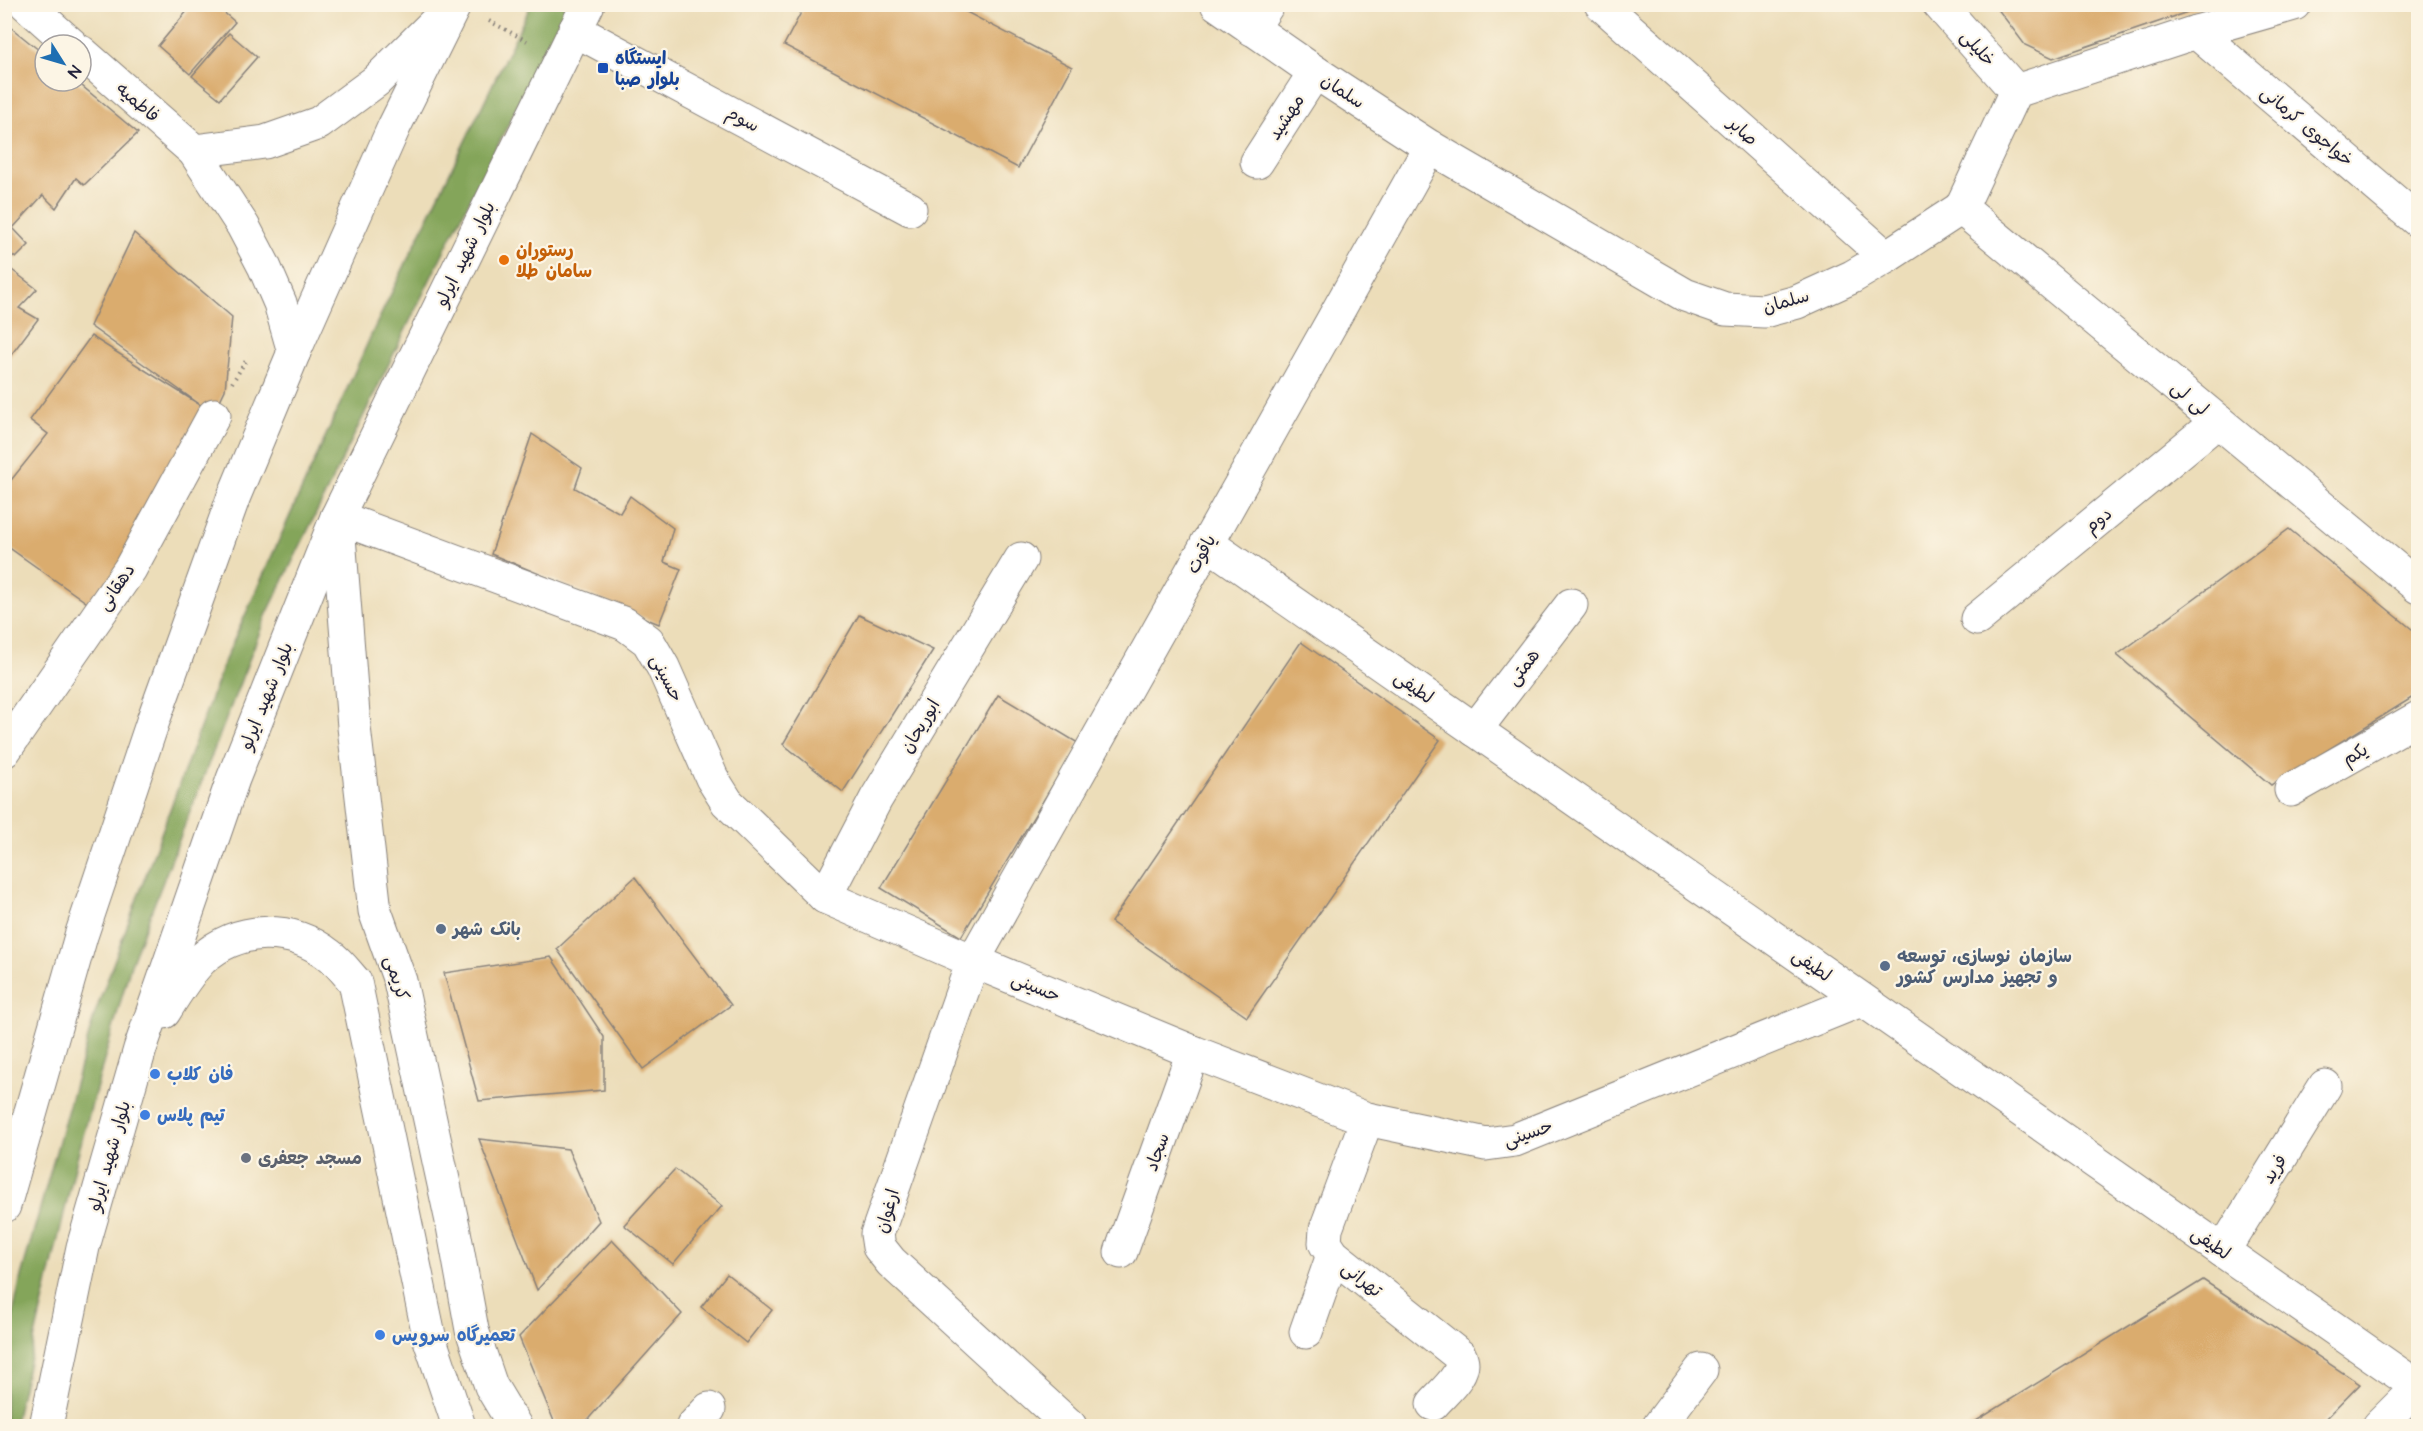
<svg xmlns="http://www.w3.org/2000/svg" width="2423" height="1431" font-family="'Architects Daughter','Playpen Sans Arabic',sans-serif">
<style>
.forest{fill:#84a55a;stroke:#53644a;stroke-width:1.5}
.building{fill:#daac6e}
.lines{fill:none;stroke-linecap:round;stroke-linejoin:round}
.minor-casing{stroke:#87807a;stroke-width:35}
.major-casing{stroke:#87807a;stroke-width:35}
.path{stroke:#87807a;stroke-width:4;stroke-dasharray:1.5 4.5;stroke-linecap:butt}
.minor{stroke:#fff;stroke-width:33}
.major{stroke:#fff;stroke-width:33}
.transit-dot{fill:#1a4fb4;stroke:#fcf5e5;stroke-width:2}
.food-dot{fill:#e8710a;stroke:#fcf5e5;stroke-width:2}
.service-dot{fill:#5c6f8a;stroke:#fcf5e5;stroke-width:2}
.shop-dot{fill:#3f7fe0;stroke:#fcf5e5;stroke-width:2}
.worship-dot{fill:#6b7280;stroke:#fcf5e5;stroke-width:2}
.labels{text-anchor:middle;stroke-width:4.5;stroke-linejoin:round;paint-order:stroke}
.street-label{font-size:18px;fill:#22223b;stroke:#fcf5e5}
.transit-label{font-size:18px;font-weight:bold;fill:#164399;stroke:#fcf5e5;text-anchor:start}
.food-label{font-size:18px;font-weight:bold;fill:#c56008;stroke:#fcf5e5;text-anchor:start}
.service-label{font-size:18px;font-weight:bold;fill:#4e5e75;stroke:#fcf5e5;text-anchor:start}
.shop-label{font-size:18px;font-weight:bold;fill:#366cbe;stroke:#fcf5e5;text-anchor:start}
.worship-label{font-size:18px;font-weight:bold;fill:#5b616d;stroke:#fcf5e5;text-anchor:start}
</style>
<rect width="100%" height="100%" fill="#fcf5e5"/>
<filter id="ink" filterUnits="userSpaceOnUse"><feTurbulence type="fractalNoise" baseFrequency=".0167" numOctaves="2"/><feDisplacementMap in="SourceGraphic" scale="12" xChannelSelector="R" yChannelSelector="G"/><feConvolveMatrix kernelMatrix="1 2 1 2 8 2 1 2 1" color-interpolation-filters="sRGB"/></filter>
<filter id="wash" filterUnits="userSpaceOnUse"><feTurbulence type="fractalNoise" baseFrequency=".008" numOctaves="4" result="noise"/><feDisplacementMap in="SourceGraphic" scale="24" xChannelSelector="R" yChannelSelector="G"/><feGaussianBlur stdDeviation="1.35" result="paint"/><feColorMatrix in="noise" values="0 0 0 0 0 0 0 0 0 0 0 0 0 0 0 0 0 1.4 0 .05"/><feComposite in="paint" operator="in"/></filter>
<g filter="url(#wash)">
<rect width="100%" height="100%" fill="#ecddb9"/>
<path class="forest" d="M531,5H569L441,257L266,616L131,964L78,1154L14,1426H5V1353L21,1276L95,1013L225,660L373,331Z"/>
<g id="blocks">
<g class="building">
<path d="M193,4H214L235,22L190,74L158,46Z"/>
<path d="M1994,4H2200L2202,7L2053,58L2025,45Z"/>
<path d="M805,5H953L1072,67L1018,168L784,45Z"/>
<path d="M4,22L45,55V81H76L138,133L84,185L76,178L56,208L43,195L13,228L29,245L16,258L4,249V79L8,71L4,67Z"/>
<path d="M229,33L257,57L220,99L192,76Z"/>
<path d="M134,233L232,317L225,390L213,415L100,612L4,544V489L48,434L30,420L91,336L205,408L90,326Z"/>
<path d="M4,264L37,289L19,308L38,319L8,359L4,356Z"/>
<path d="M532,434L582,468L575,488L620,513L630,496L673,528L664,562L681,569L659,624L491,554Z"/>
<path d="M2289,529L2418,634V694L2271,785L2117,655Z"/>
<path d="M859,615L933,650L843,792L783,744Z"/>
<path d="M1301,642L1440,740L1247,1017L1111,922Z"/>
<path d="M998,695L1078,743L961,937L881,888Z"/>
<path d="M4,704L19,715L4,737Z"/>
<path d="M635,877L731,1005L643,1069L557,949Z"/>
<path d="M551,957L604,1037V1090L479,1101L444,973Z"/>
<path d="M479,1139L568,1149L599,1221L537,1290Z"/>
<path d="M675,1169L722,1206L673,1264L624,1225Z"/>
<path d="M612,1240L682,1314L582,1426H556L519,1337Z"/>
<path d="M727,1274L772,1310L746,1343L701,1307Z"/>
<path d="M2203,1280L2360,1384L2319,1426H1968Z"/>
</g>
</g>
</g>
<g filter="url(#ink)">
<use href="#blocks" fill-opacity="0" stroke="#87807a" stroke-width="1.5"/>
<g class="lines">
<defs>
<g id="minor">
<path d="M26,4L72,45"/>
<path d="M1217,4L1315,72L1430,147L1685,295L1725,309L1764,311L1797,302L1852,277L1886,257L1961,208L2016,91L2196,32L2294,4"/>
<path d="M1601,4L1886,257"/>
<path d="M1939,4L2016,91"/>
<path d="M1252,29L1268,4"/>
<path d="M575,30L910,209"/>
<path d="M2196,32L2418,221"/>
<path d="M81,52L194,151L243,226L264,266L280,303L294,352"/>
<path d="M194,151L265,142L319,123L376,81L451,7"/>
<path d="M1257,162L1315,72"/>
<path d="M1961,208L2418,587"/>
<path d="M337,517L625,624L648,641L663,667L712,778L727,802L825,897L973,961L1193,1052L1367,1119L1486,1144L1515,1140L1861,1000"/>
<path d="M1207,543L2418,1387"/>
<path d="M1977,619L2218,421"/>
<path d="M1475,730L1571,605"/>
<path d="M4,751L130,569L214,415"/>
<path d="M2291,790L2418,718"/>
<path d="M825,897L876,799L1021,559"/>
<path d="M1367,1119L1326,1229L1325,1243L1333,1255L1460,1356C1469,1372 1443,1392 1433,1404"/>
<path d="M2223,1251L2325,1086"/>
<path d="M1121,1252L1193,1052"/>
<path d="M1306,1332L1333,1255"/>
<path d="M693,1426L709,1409"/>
<path d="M1070,1426L891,1262L879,1247L877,1234L973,961L1430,147"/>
<path d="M1659,1426L1701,1370"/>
<path d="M2379,1426L2418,1387"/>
</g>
<g id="major">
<path d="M338,524L354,727L375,911L400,981L453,1226L472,1330L491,1386L515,1426"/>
<path d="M164,1012C175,994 187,974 202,959C238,926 290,925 329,955C339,962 347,973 355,982L430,1340L459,1426"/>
<path d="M4,1206L81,936L153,721L234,496L294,352L394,127L455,4"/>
<path d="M46,1426L83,1247L140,1049L233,779L337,517L588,4"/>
</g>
</defs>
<use href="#minor" class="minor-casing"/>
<use href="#major" class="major-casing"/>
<g class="path">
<path d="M489,21L527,41"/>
<path d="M232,383L247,359"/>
</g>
<use href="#minor" class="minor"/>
<use href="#major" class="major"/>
</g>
</g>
<rect class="transit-dot" x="597" y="62" width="12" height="12" rx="3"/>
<circle class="food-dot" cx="504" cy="260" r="6"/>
<g class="service-dot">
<circle cx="441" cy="929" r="6"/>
<circle cx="1885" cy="966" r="6"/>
</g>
<g class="shop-dot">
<circle cx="155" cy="1074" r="6"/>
<circle cx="145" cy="1115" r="6"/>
<circle cx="380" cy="1335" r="6"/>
</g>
<circle class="worship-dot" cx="246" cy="1158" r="6"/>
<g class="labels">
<g class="street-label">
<text transform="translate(1978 48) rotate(48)" y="6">خلیلی</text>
<text transform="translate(1343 91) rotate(33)" y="6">سلمان</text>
<text transform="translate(138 102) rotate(41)" y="6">فاطمیه</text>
<text transform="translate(1286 117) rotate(-57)" y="6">مهشید</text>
<text transform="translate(743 119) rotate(28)" y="6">سوم</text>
<text transform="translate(2307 126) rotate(40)" y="6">خواجوی کرمانی</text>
<text transform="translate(1743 131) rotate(42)" y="6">صابر</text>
<text transform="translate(465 254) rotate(-64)" y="6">بلوار شهید ایرلو</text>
<text transform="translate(1786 301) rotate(-16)" y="6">سلمان</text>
<text transform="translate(2190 398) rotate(40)" y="6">لی لی</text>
<text transform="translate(2098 520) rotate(-39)" y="6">دوم</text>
<text transform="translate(1201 554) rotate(-61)" y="6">یاقوت</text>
<text transform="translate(116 587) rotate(-56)" y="6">دهقانی</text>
<text transform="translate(1523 667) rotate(-52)" y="6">همتی</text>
<text transform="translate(667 678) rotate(63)" y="6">حسینی</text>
<text transform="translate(1414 687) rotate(35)" y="6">لطیفی</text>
<text transform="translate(266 696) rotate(-68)" y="6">بلوار شهید ایرلو</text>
<text transform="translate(920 726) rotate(-59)" y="6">ابوریحان</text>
<text transform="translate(2355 754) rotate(-29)" y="6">یکم</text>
<text transform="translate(1812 965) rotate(35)" y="6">لطیفی</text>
<text transform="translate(397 978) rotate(73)" y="6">کریمی</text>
<text transform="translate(1036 987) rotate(22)" y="6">حسینی</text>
<text transform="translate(1528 1133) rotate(-19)" y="6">حسینی</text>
<text transform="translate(1157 1152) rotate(-70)" y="6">سجاد</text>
<text transform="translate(109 1156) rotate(-74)" y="6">بلوار شهید ایرلو</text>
<text transform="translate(2274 1169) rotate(-58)" y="6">فرید</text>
<text transform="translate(887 1211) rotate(-74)" y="6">ارغوان</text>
<text transform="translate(2211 1243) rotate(35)" y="6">لطیفی</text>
<text transform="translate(1362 1279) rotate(38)" y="6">تهرانی</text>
</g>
<g class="transit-label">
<text x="615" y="64">ایستگاه<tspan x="615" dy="21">بلوار صبا</tspan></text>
</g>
<g class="food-label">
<text x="516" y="256">رستوران<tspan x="516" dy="21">سامان طلا</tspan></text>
</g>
<g class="service-label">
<text x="453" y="935">بانک شهر</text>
<text x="1897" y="962">سازمان نوسازی، توسعه<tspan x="1897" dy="21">و تجهیز مدارس کشور</tspan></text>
</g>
<g class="shop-label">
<text x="167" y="1080">فان کلاب</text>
<text x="157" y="1121">تیم پلاس</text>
<text x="392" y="1341">تعمیرگاه سرویس</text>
</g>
<g class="worship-label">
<text x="258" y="1164">مسجد جعفری</text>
</g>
</g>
<rect width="2423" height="1431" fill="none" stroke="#fcf5e5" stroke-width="24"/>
<g transform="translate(63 63) rotate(127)"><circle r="28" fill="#fcf5e5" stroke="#a5a1a1" stroke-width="1.5"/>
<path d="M0-4.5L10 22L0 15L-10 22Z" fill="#1f6fb2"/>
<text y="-9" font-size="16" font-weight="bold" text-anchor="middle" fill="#22223b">N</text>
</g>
</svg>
